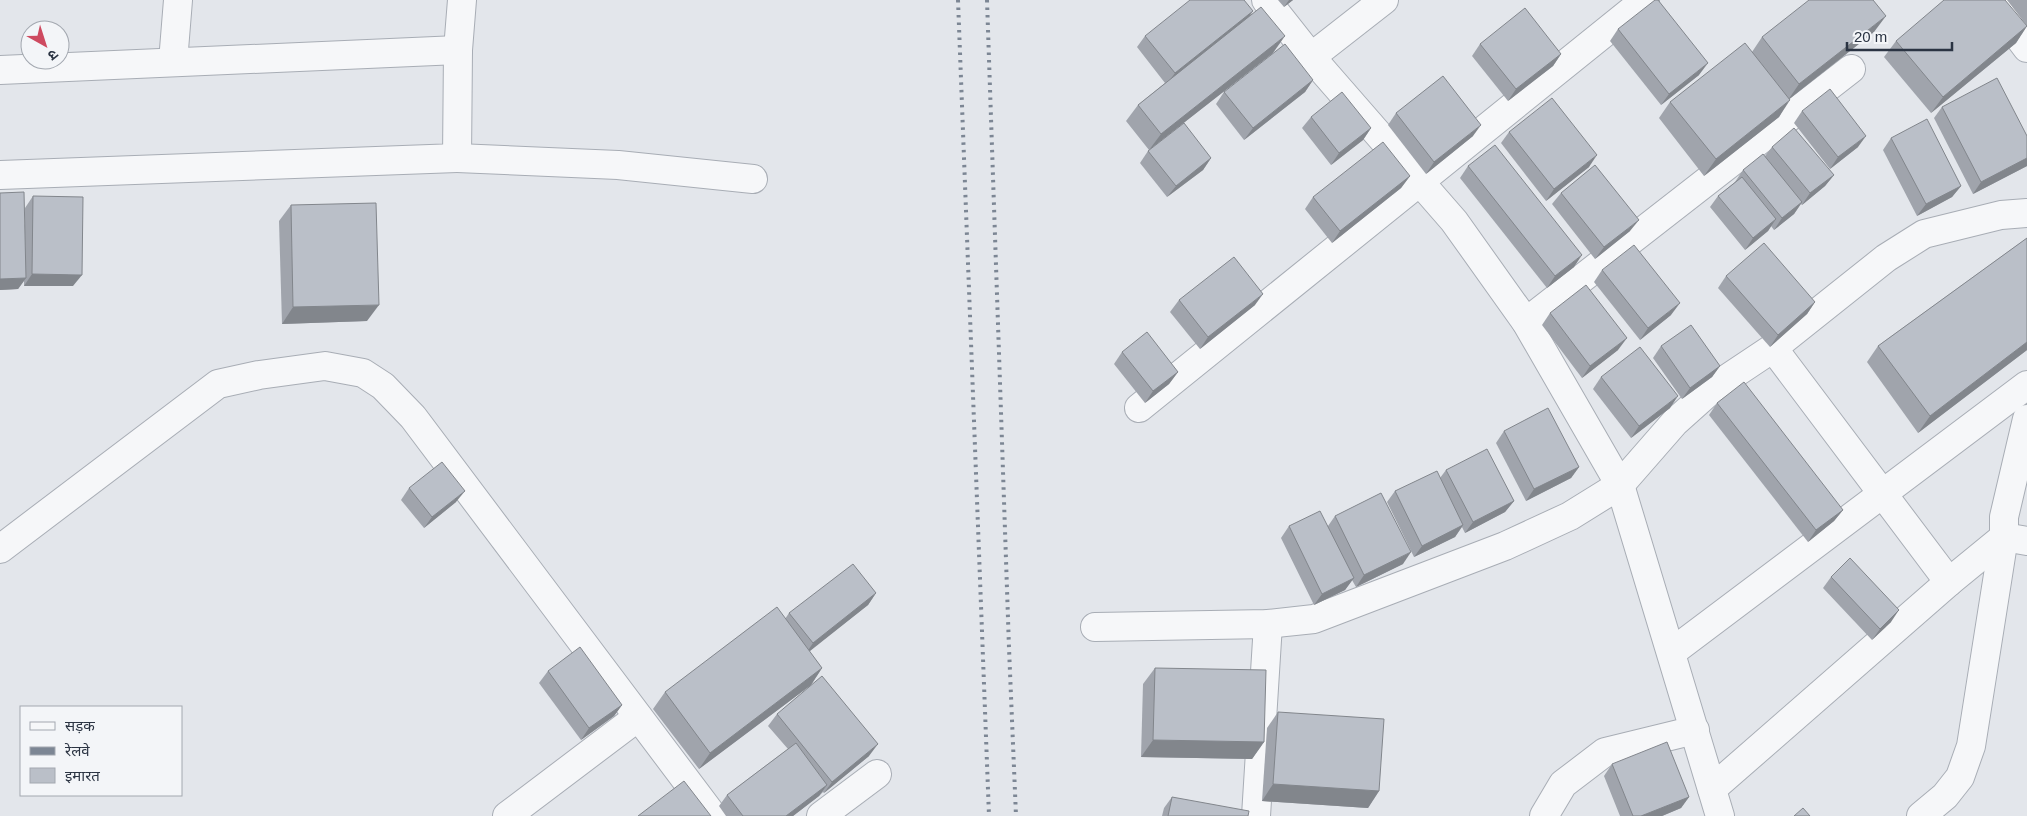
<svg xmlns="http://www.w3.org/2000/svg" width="2027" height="816" font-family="Helvetica,'Noto Sans Devanagari',sans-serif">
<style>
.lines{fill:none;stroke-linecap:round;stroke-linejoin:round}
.minor-casing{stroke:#a8adb5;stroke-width:30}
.minor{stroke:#f6f7f9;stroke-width:28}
.rail{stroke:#7c8694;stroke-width:4;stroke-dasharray:2.5 5;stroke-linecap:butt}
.wall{fill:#a0a4ac}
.shaded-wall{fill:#82868c}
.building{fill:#babfc8;stroke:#82868c}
</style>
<rect width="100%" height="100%" fill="#e3e6eb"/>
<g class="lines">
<defs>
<g id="minor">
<path d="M1266,0L1311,57L1454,221L1526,322L1620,485L1720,816"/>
<path d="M1991,0L2027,48"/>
<path d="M1311,57L1384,0"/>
<path d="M173,62L178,0"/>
<path d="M0,70L458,50"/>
<path d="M457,158L618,165L753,179"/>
<path d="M0,175L457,158L458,50L462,0"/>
<path d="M1526,322L1851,69"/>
<path d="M1773,348L1949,582"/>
<path d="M1139,408L1645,0"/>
<path d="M0,549L218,384L259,375L325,366L363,373L383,386L413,417L713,816"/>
<path d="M1095,627L1268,624L1314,619L1505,546L1570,516L1620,485L1675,422L1713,388L1773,348L1886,258L1924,234L2001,215L2027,213"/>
<path d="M1672,652L2027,385"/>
<path d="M1712,789L1949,582L2004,537L2027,541"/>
<path d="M507,816L638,717"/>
<path d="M821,816L877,774"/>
<path d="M1256,816L1268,624"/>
<path d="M1544,816L1563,784L1605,752L1695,730"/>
<path d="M1921,816L1945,796L1960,777L1971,746L2004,537V517L2027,419"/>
</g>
</defs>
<use href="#minor" class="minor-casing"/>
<use href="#minor" class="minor"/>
<g class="rail">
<path d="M958,0L989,816"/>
<path d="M987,0L1009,648L1016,816"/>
</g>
</g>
<g class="wall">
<path d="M1278,0H1293L1284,7Z"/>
<path d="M2007,0H2027V26Z"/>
<path d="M1253,11L1249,16L1273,53L1149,150L1126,121L1138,105L1165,83L1137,47L1145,36Z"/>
<path d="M2027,26L2016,43L1931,113L1884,57L1896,41Z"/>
<path d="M1618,29L1699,75L1661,105L1610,41Z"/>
<path d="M1874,32L1789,99L1779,117L1704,176L1659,118L1670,102L1752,52L1762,37Z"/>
<path d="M1480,44L1561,54L1553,66L1508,101L1472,56Z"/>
<path d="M1313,80L1305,92L1244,140L1216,104L1224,92Z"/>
<path d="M1942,107L2027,136V166L1973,194L1934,118Z"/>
<path d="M1802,111L1858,147L1830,169L1794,123Z"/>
<path d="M1396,113L1473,136L1426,174L1388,125Z"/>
<path d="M1311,117L1371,128L1363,140L1331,165L1302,128Z"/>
<path d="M1509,132L1589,167L1546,201L1501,143Z"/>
<path d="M1891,138L1961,186L1952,197L1917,216L1883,150Z"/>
<path d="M1772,147L1834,175L1825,186L1802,205L1801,204L1794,214L1774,230L1771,226L1768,231L1745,250L1710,207L1718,196L1735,182L1743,170L1765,156Z"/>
<path d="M1148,151L1211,158L1203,170L1167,197L1140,163Z"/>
<path d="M1468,166L1574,267L1547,288L1460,178Z"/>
<path d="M1410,176L1401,188L1332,243L1305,209L1313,197Z"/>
<path d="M0,193L25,225V208L33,196L73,286H24V281L18,289L0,290Z"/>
<path d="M1561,193L1630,231L1595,259L1552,204Z"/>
<path d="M291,205L367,321L282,324L279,221Z"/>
<path d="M2027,238V350L1918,433L1867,362L1878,346Z"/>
<path d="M1602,270L1671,315L1640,340L1594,282Z"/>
<path d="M1726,276L1815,302L1807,314L1770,347L1718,288Z"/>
<path d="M1179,300L1255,305L1200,349L1170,312Z"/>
<path d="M1550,313L1618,350L1582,378L1542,325Z"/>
<path d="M1661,346L1720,366L1712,377L1682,399L1653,358Z"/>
<path d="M1122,352L1178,372L1169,384L1145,403L1114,364Z"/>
<path d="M1601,377L1670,408L1631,438L1593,389Z"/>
<path d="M1717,403L1843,510L1834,521L1808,542L1709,415Z"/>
<path d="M1504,431L1579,467L1571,478L1526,501L1496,443Z"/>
<path d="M1446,470L1514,501L1505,512L1465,533L1462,527L1455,537L1414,557L1387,502L1395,491L1440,478Z"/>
<path d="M409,488L456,502L424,528L401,500Z"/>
<path d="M1335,516L1403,564L1356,587L1352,580L1345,590L1314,605L1281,538L1289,526H1328Z"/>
<path d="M1831,577L1891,622L1872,640L1823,588Z"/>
<path d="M876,593L868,605L809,651L822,668L811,685L699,769L653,709L665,692L785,619L789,613Z"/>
<path d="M1155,668L1264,742L1252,759L1141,757L1143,684Z"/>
<path d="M548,671L622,705L614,716L581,740L539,683Z"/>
<path d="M1278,712L1379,791L1368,808L1262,801L1267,728Z"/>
<path d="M777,714L869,756L824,793L823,792L819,796L793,816H726L719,806L727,795L788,749L768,726Z"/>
<path d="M1612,764L1689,797L1681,808L1662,816H1620L1604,776Z"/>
<path d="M1172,797L1248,816H1162L1164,808Z"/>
</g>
<g class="shaded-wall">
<path d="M1289,0H1293L1284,7Z"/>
<path d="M1253,11L1245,23L1167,84L1175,73Z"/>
<path d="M1886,16L1874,32L1788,100L1799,84Z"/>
<path d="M2027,26L2016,43L1931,113L1943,97Z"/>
<path d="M1285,36L1273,53L1149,150L1161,134Z"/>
<path d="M1561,54L1553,66L1508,101L1516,89Z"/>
<path d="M1708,63L1699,75L1661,105L1669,94Z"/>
<path d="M1313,80L1305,92L1244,140L1253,128Z"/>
<path d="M1790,100L1779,117L1704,176L1716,159Z"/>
<path d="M1481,125L1473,136L1426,174L1434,162Z"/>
<path d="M1371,128L1363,140L1331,165L1339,153Z"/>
<path d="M1866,136L1858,147L1830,169L1838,157Z"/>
<path d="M1597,155L1589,167L1546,201L1554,189Z"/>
<path d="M1211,158L1203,170L1167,197L1176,186Z"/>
<path d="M2027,158V166L1973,194L1981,182Z"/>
<path d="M1834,175L1825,186L1802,205L1810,193Z"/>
<path d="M1410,176L1401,188L1332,243L1340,231Z"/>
<path d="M1961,186L1952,197L1917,216L1926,204Z"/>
<path d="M1802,202L1794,214L1774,230L1782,218Z"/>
<path d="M1776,219L1768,231L1745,250L1753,238Z"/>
<path d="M1639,220L1630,231L1595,259L1604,247Z"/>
<path d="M1582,255L1574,267L1547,288L1555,276Z"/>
<path d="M32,274L82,275L73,286H24Z"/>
<path d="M26,278L18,289L0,290V279Z"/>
<path d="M1263,294L1255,305L1200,349L1208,337Z"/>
<path d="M1815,302L1807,314L1770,347L1778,335Z"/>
<path d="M1680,303L1671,315L1640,340L1648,328Z"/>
<path d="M379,305L367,321L282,324L293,307Z"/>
<path d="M1627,338L1618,350L1582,378L1590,366Z"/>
<path d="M2027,342V350L1918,433L1930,416Z"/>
<path d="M1720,366L1712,377L1682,399L1690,388Z"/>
<path d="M1178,372L1169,384L1145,403L1153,391Z"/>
<path d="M1678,396L1670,408L1631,438L1639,426Z"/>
<path d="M1579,467L1571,478L1526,501L1534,489Z"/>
<path d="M465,491L456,502L424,528L432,517Z"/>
<path d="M1514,501L1505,512L1465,533L1473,522Z"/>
<path d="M1843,510L1834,521L1808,542L1816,530Z"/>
<path d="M1463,525L1455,537L1414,557L1422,546Z"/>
<path d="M1411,552L1403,564L1356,587L1364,575Z"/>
<path d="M1354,578L1345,590L1314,605L1322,594Z"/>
<path d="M876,593L868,605L805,655L813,643Z"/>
<path d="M1899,610L1891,622L1872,640L1880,629Z"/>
<path d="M822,668L811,685L699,769L710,753Z"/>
<path d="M622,705L614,716L581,740L589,728Z"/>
<path d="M1153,740L1264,742L1252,759L1141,757Z"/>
<path d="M878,744L869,756L824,793L832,782Z"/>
<path d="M1273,784L1379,791L1368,808L1262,801Z"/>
<path d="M827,785L819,796L793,816H786Z"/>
<path d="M1689,797L1681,808L1662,816H1641Z"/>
</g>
<g class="building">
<path d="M1190,0H1244L1253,11L1175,73L1145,36Z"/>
<path d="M1655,0H1658L1708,63L1669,94L1618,29Z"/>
<path d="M1809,0H1873L1886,16L1799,84L1762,37Z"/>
<path d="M1944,0H2005L2027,26L1943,97L1896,41Z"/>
<path d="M1261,7L1285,36L1161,134L1138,105Z"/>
<path d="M1525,8L1561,54L1516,89L1480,44Z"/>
<path d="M1745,43L1790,100L1716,159L1670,102Z"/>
<path d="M1285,44L1313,80L1253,128L1224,92Z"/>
<path d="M1443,76L1481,125L1434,162L1396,113Z"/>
<path d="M1997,78L2027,136V158L1981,182L1942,107Z"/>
<path d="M1830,89L1866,136L1838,157L1802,111Z"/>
<path d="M1342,92L1371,128L1339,153L1311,117Z"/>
<path d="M1552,98L1597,155L1554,189L1509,132Z"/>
<path d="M1927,119L1961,186L1926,204L1891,138Z"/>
<path d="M1184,123L1211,158L1176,186L1148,151Z"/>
<path d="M1794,128L1834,175L1810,193L1772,147Z"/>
<path d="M1383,142L1410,176L1340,231L1313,197Z"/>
<path d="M1495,145L1582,255L1555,276L1468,166Z"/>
<path d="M1763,154L1802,202L1782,218L1743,170Z"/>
<path d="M1595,165L1639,220L1604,247L1561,193Z"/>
<path d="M1742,177L1776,219L1753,238L1718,196Z"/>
<path d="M24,192L26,278L0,279V193Z"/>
<path d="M33,196L83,197L82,275L32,274Z"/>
<path d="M376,203L379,305L293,307L291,205Z"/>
<path d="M2027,238V342L1930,416L1878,346Z"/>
<path d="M1764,243L1815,302L1778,335L1726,276Z"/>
<path d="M1634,245L1680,303L1648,328L1602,270Z"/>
<path d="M1234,257L1263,294L1208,337L1179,300Z"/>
<path d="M1586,285L1627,338L1590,366L1550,313Z"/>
<path d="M1691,325L1720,366L1690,388L1661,346Z"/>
<path d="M1147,332L1178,372L1153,391L1122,352Z"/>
<path d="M1640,347L1678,396L1639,426L1601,377Z"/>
<path d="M1744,382L1843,510L1816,530L1717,403Z"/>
<path d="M1548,408L1579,467L1534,489L1504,431Z"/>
<path d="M1487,449L1514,501L1473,522L1446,470Z"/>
<path d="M442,462L465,491L432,517L409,488Z"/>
<path d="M1437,471L1463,525L1422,546L1395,491Z"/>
<path d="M1381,493L1411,552L1364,575L1335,516Z"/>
<path d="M1320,511L1354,578L1322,594L1289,526Z"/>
<path d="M1850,558L1899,610L1880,629L1831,577Z"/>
<path d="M853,564L876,593L813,643L789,613Z"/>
<path d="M777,607L822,668L710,753L665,692Z"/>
<path d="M580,647L622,705L589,728L548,671Z"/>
<path d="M1155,668L1266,670L1264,742L1153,740Z"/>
<path d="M822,676L878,744L832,782L777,714Z"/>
<path d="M1278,712L1384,719L1379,791L1273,784Z"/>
<path d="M1667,742L1689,797L1641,816H1633L1612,764Z"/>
<path d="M796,743L827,785L786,816H743L727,795Z"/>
<path d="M684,781L711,816H638Z"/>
<path d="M1172,797L1249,811L1248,816H1168Z"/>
<path d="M1803,808L1810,816H1794Z"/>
</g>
<rect x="20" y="706" width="162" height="90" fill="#f3f5f8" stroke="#a3a8b0"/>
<rect x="30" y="722" width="25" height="8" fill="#f6f7f9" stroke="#a3a8b0"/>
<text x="65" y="731" font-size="15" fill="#2b3443">सड़क</text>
<rect x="30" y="747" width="25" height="8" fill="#7c8694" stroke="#a3a8b0"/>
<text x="65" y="756" font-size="15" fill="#2b3443">रेलवे</text>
<rect x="30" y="768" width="25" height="15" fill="#babfc8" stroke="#a3a8b0"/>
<text x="65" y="781" font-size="15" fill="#2b3443">इमारत</text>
<g transform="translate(45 45) rotate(141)"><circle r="24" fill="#f3f5f8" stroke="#a3a8b0"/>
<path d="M0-4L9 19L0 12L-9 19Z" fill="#ce4a60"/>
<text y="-8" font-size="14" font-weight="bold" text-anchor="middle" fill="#2b3443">उ</text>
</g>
<path d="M1847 42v8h105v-8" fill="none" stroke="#2b3443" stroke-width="2.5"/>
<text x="1854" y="42" font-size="15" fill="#2b3443" stroke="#f3f5f8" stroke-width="4" paint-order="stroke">20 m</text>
</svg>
